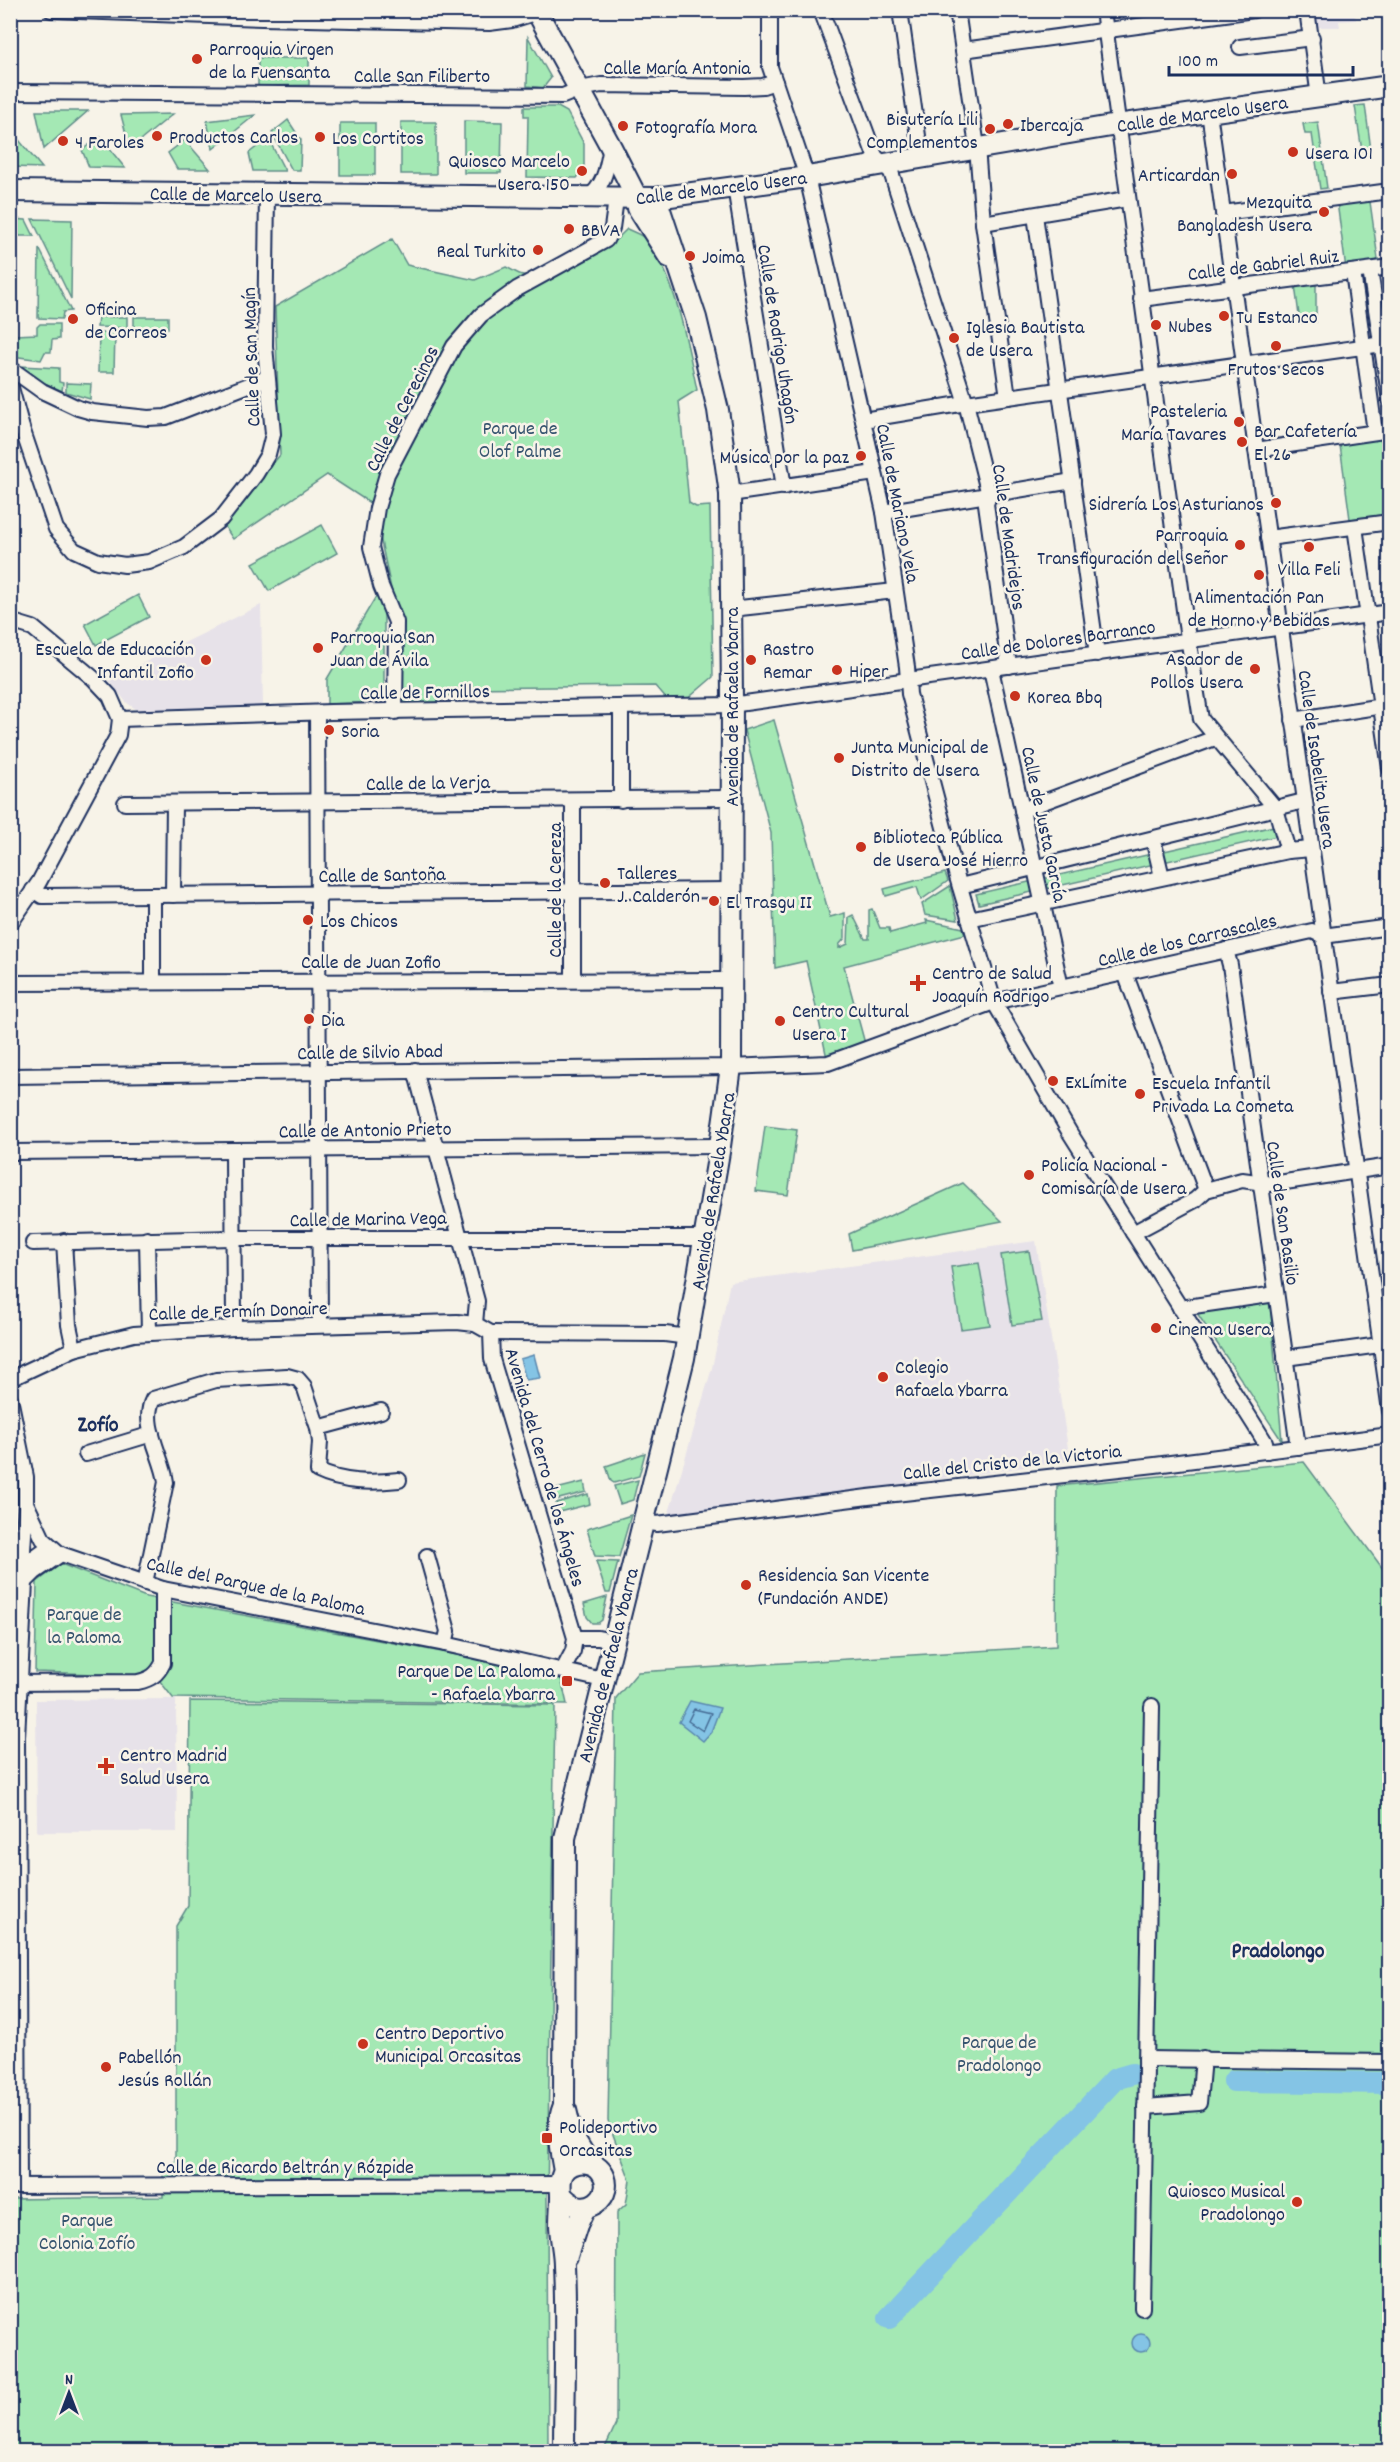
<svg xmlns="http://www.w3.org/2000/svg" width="1400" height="2462" font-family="Dekko,sans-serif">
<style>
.built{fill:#e7e2e9}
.green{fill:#a4e8b4;stroke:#608c89;stroke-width:1.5}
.water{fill:#84c4e5;stroke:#5a88af;stroke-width:1.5}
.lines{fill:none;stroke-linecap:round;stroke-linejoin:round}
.shore{stroke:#456b94;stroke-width:1.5}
.river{stroke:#84c4e5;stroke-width:22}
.street-casing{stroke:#1b2f5e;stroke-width:18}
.secondary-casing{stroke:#1b2f5e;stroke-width:24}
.street{stroke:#f7f3e8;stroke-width:14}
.secondary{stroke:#f7f3e8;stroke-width:20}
.poi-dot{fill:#c8321e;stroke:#f7f3e8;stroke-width:2}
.labels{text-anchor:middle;stroke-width:5;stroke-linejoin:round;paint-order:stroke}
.poi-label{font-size:20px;fill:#1b2f5e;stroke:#f7f3e8;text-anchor:start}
.street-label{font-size:20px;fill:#1b2f5e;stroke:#f7f3e8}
.park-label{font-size:20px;fill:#36546f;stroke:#f7f3e8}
.quarter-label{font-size:22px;font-weight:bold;fill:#1b2f5e;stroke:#f7f3e8}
</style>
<rect width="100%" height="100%" fill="#f7f3e8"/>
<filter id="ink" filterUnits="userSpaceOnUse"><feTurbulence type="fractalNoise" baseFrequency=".0167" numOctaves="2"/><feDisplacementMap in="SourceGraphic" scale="12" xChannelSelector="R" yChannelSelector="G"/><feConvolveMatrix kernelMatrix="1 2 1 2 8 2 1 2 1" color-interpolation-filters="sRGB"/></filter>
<g filter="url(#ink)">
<g class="built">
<path d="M1314,11H1354L1356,20L1339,21L1340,27H1316Z"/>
<path d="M261,605L263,708L137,710L126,702L109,680Z"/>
<path d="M1036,1241L1070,1461L668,1516L712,1368L730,1282Z"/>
<path d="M10,1456L14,1479L11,1608H10Z"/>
<path d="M176,1699L177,1832H37L36,1700Z"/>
</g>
<g class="green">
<path d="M528,37L551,78L543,88L527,86Z"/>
<path d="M258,58H309V85L258,86Z"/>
<path d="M1365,105L1371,150L1362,151L1355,106Z"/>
<path d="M524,107H558L567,112L584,144V169L577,178L527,177L528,116H524Z"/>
<path d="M36,111H88L44,149Z"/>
<path d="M173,114L130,149L121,115Z"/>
<path d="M255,115L213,149L207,121Z"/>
<path d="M288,120L301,140L300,170H292L272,133Z"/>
<path d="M464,121L502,122L501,173H464Z"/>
<rect x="401" y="122" width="35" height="52"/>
<path d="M1318,122L1327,188L1320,189L1312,134H1305L1303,124Z"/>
<rect x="340" y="123" width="35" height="52"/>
<path d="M14,134L42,168L11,167V137Z"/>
<path d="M100,137L125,168L89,167L82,150Z"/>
<path d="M268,138L285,171H253L249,153Z"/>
<path d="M185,140L210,169H177L168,153Z"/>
<path d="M1367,198L1370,202L1378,259L1375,264L1346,269L1337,202Z"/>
<path d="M13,219L26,220L34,236H13Z"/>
<path d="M32,219L72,220L71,299Z"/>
<path d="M627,229C633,232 643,235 647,240C675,274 688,347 697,390L679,401L689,503L696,507L710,506L713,677L685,701L669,702L655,686L461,688L436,703L403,705V625L394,603L377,522L370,503L327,475L233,539L223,524L280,455L275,307L392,239L407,265L475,280L506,267C511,269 517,274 523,275C556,282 605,253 627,229Z"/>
<path d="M39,248L71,311L63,312L62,319L38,318Z"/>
<path d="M1316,281V322L1300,323L1295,285Z"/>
<path d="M98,317H127V328L97,327Z"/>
<rect x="134" y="317" width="34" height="11"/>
<path d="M40,324H59V339L52,340L51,352H45L41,360L12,356L11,338L14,335L37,334V327Z"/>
<path d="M99,333H115L114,372H98Z"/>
<path d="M20,366L59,368V382L63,383L62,391L38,380Z"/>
<path d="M66,383L91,384L90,399L66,392Z"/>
<path d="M1389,437V514L1350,519L1340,445Z"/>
<path d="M322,525L337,553L269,591L253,563Z"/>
<path d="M378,593L384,608V698L378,702L327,704V679Z"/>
<path d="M138,595L149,617L96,645L85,624Z"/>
<path d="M774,720L830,917L845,913V938L839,945V948L848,944L849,917L853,915L865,939H869V910L872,909L880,928H889L890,933L927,923L926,920L963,928L965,934L844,966L867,1051L828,1063L806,961L775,968L771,833L744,730Z"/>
<path d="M1274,826L1277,836L979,904L976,894Z"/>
<path d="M945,873L948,881L921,900L917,887L886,896L884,889Z"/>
<path d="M950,886L958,920L925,915L922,904Z"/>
<path d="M765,1126L797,1130L788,1195L756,1191Z"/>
<path d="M963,1183L1002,1221L852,1250L849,1234Z"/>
<path d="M1029,1251L1042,1321L1012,1325L1001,1255Z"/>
<path d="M979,1263L990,1325L961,1329L951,1267Z"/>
<path d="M1270,1302L1282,1441L1197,1313Z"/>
<path d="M645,1453L639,1476L614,1483L611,1481L606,1466Z"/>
<path d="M1304,1462L1389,1577V2451L603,2452L616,2424L617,2212L626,2204L630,2180L608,2121L616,1698L638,1672L1056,1646L1057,1486Z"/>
<path d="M638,1480L633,1500L620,1504L614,1486Z"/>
<path d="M584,1482L586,1492L555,1500L552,1490Z"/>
<path d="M588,1494L590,1504L559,1512L556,1503Z"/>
<path d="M631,1515L619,1557L595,1556L587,1529Z"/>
<path d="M596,1561L618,1562L610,1593H606Z"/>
<path d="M61,1564L146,1597L560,1674L567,1704L173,1698L156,1676L35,1672L37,1582Z"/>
<path d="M607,1597L602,1620L598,1623H592L587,1617L584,1604Z"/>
<path d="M190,1701L555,1705L547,2199L548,2451H11L10,2199L163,2197V2174L176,2161V1926L188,1906Z"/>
</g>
<g class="water">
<path d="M534,1355L540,1378L526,1380L520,1359Z"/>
<path d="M690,1701L720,1708L711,1732L703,1741L679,1722Z"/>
<circle cx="1141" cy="2343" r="9"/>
</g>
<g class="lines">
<path class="shore" d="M694,1709L711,1713L703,1731L688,1721Z"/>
<g class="river">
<path d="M1234,2081L1390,2083"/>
<path d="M889,2318L1115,2079L1132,2074"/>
</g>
<defs>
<g id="street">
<path d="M51,10L262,18L489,23L512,20L544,10"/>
<path d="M770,10V67L807,177L884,512L907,667L909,694L957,877L994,1002L1070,1133L1257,1429L1265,1442L1267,1451"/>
<path d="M821,10L875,156L891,172L966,403L989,495L986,504L1009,666"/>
<path d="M900,10L921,157"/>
<path d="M957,10L977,147L983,223L1008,397"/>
<path d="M1103,10L1186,625L1201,719L1276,809L1288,851"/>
<path d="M1307,10L1319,97"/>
<path d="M1240,47L1312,38"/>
<path d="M963,50L1254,10"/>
<path d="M10,92L563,96L580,89L601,85L744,87L763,86L775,82"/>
<path d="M1209,112L1390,1411"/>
<path d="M735,187L784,487"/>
<path d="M587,198C605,186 607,167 611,147"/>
<path d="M1223,213L1390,191"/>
<path d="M1035,215L1097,654"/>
<path d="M983,223L1127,199"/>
<path d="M1370,270L1390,401"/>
<path d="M1353,272L1375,432"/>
<path d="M1141,299L1390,267"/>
<path d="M10,368L42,391L78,408L92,412L148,418L166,417L267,378"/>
<path d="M10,384L22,428L56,529L74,550L98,561L125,565L149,562L184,547L221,519L256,474L268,454L273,434L265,346L267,194"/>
<path d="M863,420L966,403L1390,343"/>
<path d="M1256,450L1390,430"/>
<path d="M730,494L875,473"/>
<path d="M884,512L1073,481"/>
<path d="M1355,527L1390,769"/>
<path d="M1268,538L1390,522"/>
<path d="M731,609L895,591"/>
<path d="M10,621L33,628L93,678L110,696L120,719"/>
<path d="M991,669L1061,987"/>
<path d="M621,707V800"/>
<path d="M395,712L396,622L381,586L371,547L377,508L387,474L454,346L481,315L517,289L606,240L612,228L616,199"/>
<path d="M317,713L320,1325"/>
<path d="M120,719L331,712L731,705L1390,612"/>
<path d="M1293,720L1389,705"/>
<path d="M573,800V979"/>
<path d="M125,803L731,798"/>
<path d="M1022,810L1215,738"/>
<path d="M1153,839L1162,877"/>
<path d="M960,886L1304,801"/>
<path d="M33,890L42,896L732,890"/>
<path d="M153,895V981"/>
<path d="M173,895L174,803"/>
<path d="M969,919L1288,851L1311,849"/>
<path d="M10,924L39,882L118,735L120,719"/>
<path d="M1226,950L1230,965L1298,1447"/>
<path d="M1125,973L1206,1190"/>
<path d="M10,983L731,980"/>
<path d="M1331,992L1390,985"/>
<path d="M415,1070L477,1301L475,1324L491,1333L492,1359L575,1638L573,1651L563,1670"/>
<path d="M10,1076L731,1067L828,1063L994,1002L1312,931L1323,936L1390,927"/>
<path d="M233,1150L234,1328"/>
<path d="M10,1152L720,1146"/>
<path d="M1133,1233L1195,1200L1206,1190L1242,1180L1272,1184L1390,1166"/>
<path d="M147,1239L149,1332"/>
<path d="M64,1241L69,1325L74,1349"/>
<path d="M33,1243L232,1238H705"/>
<path d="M1180,1308L1276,1294"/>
<path d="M491,1333L665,1334L688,1337"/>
<path d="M1285,1358L1387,1344"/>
<path d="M10,1379L74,1349L134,1334L234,1328L457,1322L475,1324"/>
<path d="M10,1398L26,1477V1503L43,1539L59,1553"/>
<path d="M318,1428L381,1411"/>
<path d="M86,1454L152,1434"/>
<path d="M644,1522L657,1524L868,1497L1155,1465L1390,1435"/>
<path d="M427,1556L448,1631L445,1644"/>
<path d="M22,1566L43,1551L61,1554L163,1589L445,1644L603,1680"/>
<path d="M25,1582L35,1572L61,1554"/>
<path d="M145,1583L166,1482C163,1457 140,1424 153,1399L216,1380L287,1376L298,1379L304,1386L318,1428L320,1442L318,1471C343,1483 371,1483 399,1480"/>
<path d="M575,1638H598L613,1641"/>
<path d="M10,1683L138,1682C151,1679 157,1675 163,1663V1589"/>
<path d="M1146,2059L1390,2062"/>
<path d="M1145,2107L1199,2103L1203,2058"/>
<path d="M10,2186L560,2184"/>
<path d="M19,2186L17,1737L25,1582L22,1566L26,1503"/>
<path d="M1142,2308L1152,1706"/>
</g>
<g id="secondary">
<path d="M536,10L611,147L637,198L638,208L669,257"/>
<path d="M10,191L656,198L807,177L1117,125L1390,86"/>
<path d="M566,2110L572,2135L589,2163"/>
<path d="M564,2171C560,2149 555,2127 564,2105L565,1838L684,1358L720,1146L731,1067L732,696L730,494L718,410L696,318L656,198"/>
<path d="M561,2194C583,2224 619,2195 601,2171C590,2157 565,2161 561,2179C560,2185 561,2191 561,2197C561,2206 560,2215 560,2224C560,2238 564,2251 564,2265C567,2327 564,2390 564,2452"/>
<path d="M567,2256L577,2225L585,2208"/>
</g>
</defs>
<use href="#street" class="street-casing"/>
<use href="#secondary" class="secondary-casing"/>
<use href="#street" class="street"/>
<use href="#secondary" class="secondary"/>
</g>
</g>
<g class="poi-dot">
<circle cx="197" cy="59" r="6"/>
<circle cx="1008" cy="124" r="6"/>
<circle cx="623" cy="126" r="6"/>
<circle cx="990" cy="129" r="6"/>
<circle cx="157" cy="136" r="6"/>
<circle cx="320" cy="137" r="6"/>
<circle cx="63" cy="141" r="6"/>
<circle cx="1293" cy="152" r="6"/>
<circle cx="582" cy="171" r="6"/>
<circle cx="1232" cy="174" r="6"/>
<circle cx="1324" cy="212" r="6"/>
<circle cx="569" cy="229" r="6"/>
<circle cx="538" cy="250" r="6"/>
<circle cx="690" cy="256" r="6"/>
<circle cx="1224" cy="316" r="6"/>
<circle cx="73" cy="319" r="6"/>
<circle cx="1156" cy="325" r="6"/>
<circle cx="954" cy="338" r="6"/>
<circle cx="1276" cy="346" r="6"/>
<circle cx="1239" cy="422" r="6"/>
<circle cx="1242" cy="442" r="6"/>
<circle cx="861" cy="456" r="6"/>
<circle cx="1276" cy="503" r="6"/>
<circle cx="1240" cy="545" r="6"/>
<circle cx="1309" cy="547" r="6"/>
<circle cx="1259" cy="575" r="6"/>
<circle cx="318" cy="648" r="6"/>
<circle cx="206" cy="660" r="6"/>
<circle cx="751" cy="660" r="6"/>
<circle cx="1255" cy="669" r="6"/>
<circle cx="837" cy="670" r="6"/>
<circle cx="1015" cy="696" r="6"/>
<circle cx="329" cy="730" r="6"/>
<circle cx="839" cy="758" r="6"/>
<circle cx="861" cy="847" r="6"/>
<circle cx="605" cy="883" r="6"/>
<circle cx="714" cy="901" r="6"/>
<circle cx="308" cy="920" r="6"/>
<path d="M915 974h6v6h6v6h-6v6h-6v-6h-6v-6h6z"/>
<circle cx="309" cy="1019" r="6"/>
<circle cx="780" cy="1021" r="6"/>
<circle cx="1053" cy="1081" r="6"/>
<circle cx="1140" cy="1094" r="6"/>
<circle cx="1029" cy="1175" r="6"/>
<circle cx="1156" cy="1328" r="6"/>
<circle cx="883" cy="1377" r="6"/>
<circle cx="746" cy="1585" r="6"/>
<rect x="561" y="1675" width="12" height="12" rx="3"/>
<path d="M103 1757h6v6h6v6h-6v6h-6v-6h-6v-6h6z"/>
<circle cx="363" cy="2044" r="6"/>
<circle cx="106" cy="2067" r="6"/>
<rect x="541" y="2132" width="12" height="12" rx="3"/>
<circle cx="1297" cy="2202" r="6"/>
</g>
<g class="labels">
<g class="poi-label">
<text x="209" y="55">Parroquia Virgen<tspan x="209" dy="23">de la Fuensanta</tspan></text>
<text x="978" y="125" text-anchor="end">Bisutería Lili<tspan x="978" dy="23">Complementos</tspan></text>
<text x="1020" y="131">Ibercaja</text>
<text x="635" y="133">Fotografía Mora</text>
<text x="169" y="143">Productos Carlos</text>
<text x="332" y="144">Los Cortitos</text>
<text x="75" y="148">4 Faroles</text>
<text x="1305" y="159">Usera 101</text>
<text x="570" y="167" text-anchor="end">Quiosco Marcelo<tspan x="570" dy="23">Usera 150</tspan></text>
<text x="1220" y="181" text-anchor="end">Articardan</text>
<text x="1312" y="208" text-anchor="end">Mezquita<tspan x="1312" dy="23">Bangladesh Usera</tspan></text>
<text x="581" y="236">BBVA</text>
<text x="526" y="257" text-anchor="end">Real Turkito</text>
<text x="702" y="263">Joima</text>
<text x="85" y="315">Oficina<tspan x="85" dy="23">de Correos</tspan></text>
<text x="1236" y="323">Tu Estanco</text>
<text x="1168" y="332">Nubes</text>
<text x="966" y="333">Iglesia Bautista<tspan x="966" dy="23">de Usera</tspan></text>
<text x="1276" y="375" text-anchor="middle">Frutos Secos</text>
<text x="1227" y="417" text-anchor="end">Pasteleria<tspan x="1227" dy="23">María Tavares</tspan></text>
<text x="1254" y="437">Bar Cafetería<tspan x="1254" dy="23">El 26</tspan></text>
<text x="849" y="463" text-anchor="end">Música por la paz</text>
<text x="1264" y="510" text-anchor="end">Sidrería Los Asturianos</text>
<text x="1228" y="541" text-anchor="end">Parroquia<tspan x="1228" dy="23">Transfiguración del Señor</tspan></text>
<text x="1309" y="575" text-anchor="middle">Villa Feli</text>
<text x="1259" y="603" text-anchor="middle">Alimentación Pan<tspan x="1259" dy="23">de Horno y Bebidas</tspan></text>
<text x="330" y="643">Parroquia San<tspan x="330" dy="23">Juan de Ávila</tspan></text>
<text x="194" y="655" text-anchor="end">Escuela de Educación<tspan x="194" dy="23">Infantil Zofio</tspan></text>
<text x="763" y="655">Rastro<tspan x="763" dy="23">Remar</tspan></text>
<text x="1243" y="665" text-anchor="end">Asador de<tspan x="1243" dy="23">Pollos Usera</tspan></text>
<text x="849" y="677">Hiper</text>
<text x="1027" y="703">Korea Bbq</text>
<text x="341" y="737">Soria</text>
<text x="851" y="753">Junta Municipal de<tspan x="851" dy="23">Distrito de Usera</tspan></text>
<text x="873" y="843">Biblioteca Pública<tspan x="873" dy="23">de Usera José Hierro</tspan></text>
<text x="617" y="879">Talleres<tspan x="617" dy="23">J. Calderón</tspan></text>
<text x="726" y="908">El Trasgu II</text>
<text x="320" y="927">Los Chicos</text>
<text x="932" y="979">Centro de Salud<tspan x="932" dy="23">Joaquín Rodrigo</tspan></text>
<text x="792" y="1017">Centro Cultural<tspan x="792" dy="23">Usera I</tspan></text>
<text x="321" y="1026">Dia</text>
<text x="1065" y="1088">ExLímite</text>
<text x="1152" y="1089">Escuela Infantil<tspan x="1152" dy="23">Privada La Cometa</tspan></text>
<text x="1041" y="1171">Policía Nacional -<tspan x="1041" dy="23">Comisaría de Usera</tspan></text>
<text x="1168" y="1335">Cinema Usera</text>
<text x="895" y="1373">Colegio<tspan x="895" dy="23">Rafaela Ybarra</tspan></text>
<text x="758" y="1581">Residencia San Vicente<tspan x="758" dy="23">(Fundación ANDE)</tspan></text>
<text x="555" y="1677" text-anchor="end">Parque De La Paloma<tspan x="555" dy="23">- Rafaela Ybarra</tspan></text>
<text x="120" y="1761">Centro Madrid<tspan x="120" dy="23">Salud Usera</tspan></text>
<text x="375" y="2039">Centro Deportivo<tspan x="375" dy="23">Municipal Orcasitas</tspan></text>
<text x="118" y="2063">Pabellón<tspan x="118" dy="23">Jesús Rollán</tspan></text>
<text x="559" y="2133">Polideportivo<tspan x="559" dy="23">Orcasitas</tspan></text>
<text x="1285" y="2197" text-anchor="end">Quiosco Musical<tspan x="1285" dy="23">Pradolongo</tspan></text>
</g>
<g class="street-label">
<text x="677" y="74">Calle María Antonia</text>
<text x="422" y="82">Calle San Filiberto</text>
<text transform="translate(1202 113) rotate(-8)" y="7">Calle de Marcelo Usera</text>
<text transform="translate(721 187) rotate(-7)" y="7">Calle de Marcelo Usera</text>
<text transform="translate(236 194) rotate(1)" y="7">Calle de Marcelo Usera</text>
<text transform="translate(1263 264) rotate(-7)" y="7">Calle de Gabriel Ruiz</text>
<text transform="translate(779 334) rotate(81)" y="7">Calle de Rodrigo Uhagón</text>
<text transform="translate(250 357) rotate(-92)" y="7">Calle de San Magín</text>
<text transform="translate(401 408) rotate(-63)" y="7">Calle de Cerecinos</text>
<text transform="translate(899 503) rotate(79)" y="7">Calle de Mariano Vela</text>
<text transform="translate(1010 537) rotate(82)" y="7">Calle de Madridejos</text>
<text transform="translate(1058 639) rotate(-8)" y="7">Calle de Dolores Barranco</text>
<text transform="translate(425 691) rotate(-1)" y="7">Calle de Fornillos</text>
<text transform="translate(731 707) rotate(-90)" y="7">Avenida de Rafaela Ybarra</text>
<text transform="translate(1318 759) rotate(82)" y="7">Calle de Isabelita Usera</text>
<text transform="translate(428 782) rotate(-1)" y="7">Calle de la Verja</text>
<text transform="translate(1045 824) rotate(78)" y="7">Calle de Justa García</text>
<text transform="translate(382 874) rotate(-1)" y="7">Calle de Santoña</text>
<text transform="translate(554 890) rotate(-90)" y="7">Calle de la Cereza</text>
<text transform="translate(1187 939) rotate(-13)" y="7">Calle de los Carrascales</text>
<text x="371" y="968">Calle de Juan Zofio</text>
<text transform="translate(370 1051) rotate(-1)" y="7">Calle de Silvio Abad</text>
<text transform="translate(365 1129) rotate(-1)" y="7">Calle de Antonio Prieto</text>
<text transform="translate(712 1191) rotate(-81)" y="7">Avenida de Rafaela Ybarra</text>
<text transform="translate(1284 1213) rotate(82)" y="7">Calle de San Basilio</text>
<text transform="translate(368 1218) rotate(-1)" y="7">Calle de Marina Vega</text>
<text transform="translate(238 1310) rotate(-2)" y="7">Calle de Fermín Donaire</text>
<text transform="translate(1012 1461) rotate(-6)" y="7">Calle del Cristo de la Victoria</text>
<text transform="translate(546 1467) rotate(74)" y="7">Avenida del Cerro de los Ángeles</text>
<text transform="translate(256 1585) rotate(12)" y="7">Calle del Parque de la Paloma</text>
<text transform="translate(607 1665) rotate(-76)" y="7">Avenida de Rafaela Ybarra</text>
<text x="285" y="2173">Calle de Ricardo Beltrán y Rózpide</text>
</g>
<g class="park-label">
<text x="520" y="434">Parque de<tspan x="520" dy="23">Olof Palme</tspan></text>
<text x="84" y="1620">Parque de<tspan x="84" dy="23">la Paloma</tspan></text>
<text x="999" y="2048">Parque de<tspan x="999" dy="23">Pradolongo</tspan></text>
<text x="87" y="2226">Parque<tspan x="87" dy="23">Colonia Zofío</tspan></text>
</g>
<g class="quarter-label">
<text x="98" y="1431">Zofío</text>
<text x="1278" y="1957">Pradolongo</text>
</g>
</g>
<rect width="1400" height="2462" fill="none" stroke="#f7f3e8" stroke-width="36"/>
<rect x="18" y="18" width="1364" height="2426" fill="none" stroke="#1b2f5e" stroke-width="2" filter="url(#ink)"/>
<g transform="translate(69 2393)" stroke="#f7f3e8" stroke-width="4.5" paint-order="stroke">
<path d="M0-4.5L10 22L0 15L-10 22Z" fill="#1b2f5e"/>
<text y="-9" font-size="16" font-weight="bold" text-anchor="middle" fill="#1b2f5e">N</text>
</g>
<path d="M1169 66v9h184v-9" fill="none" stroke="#1b2f5e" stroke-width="3"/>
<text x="1178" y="66" font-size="18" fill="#1b2f5e" stroke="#f7f3e8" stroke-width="4.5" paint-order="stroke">100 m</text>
</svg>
